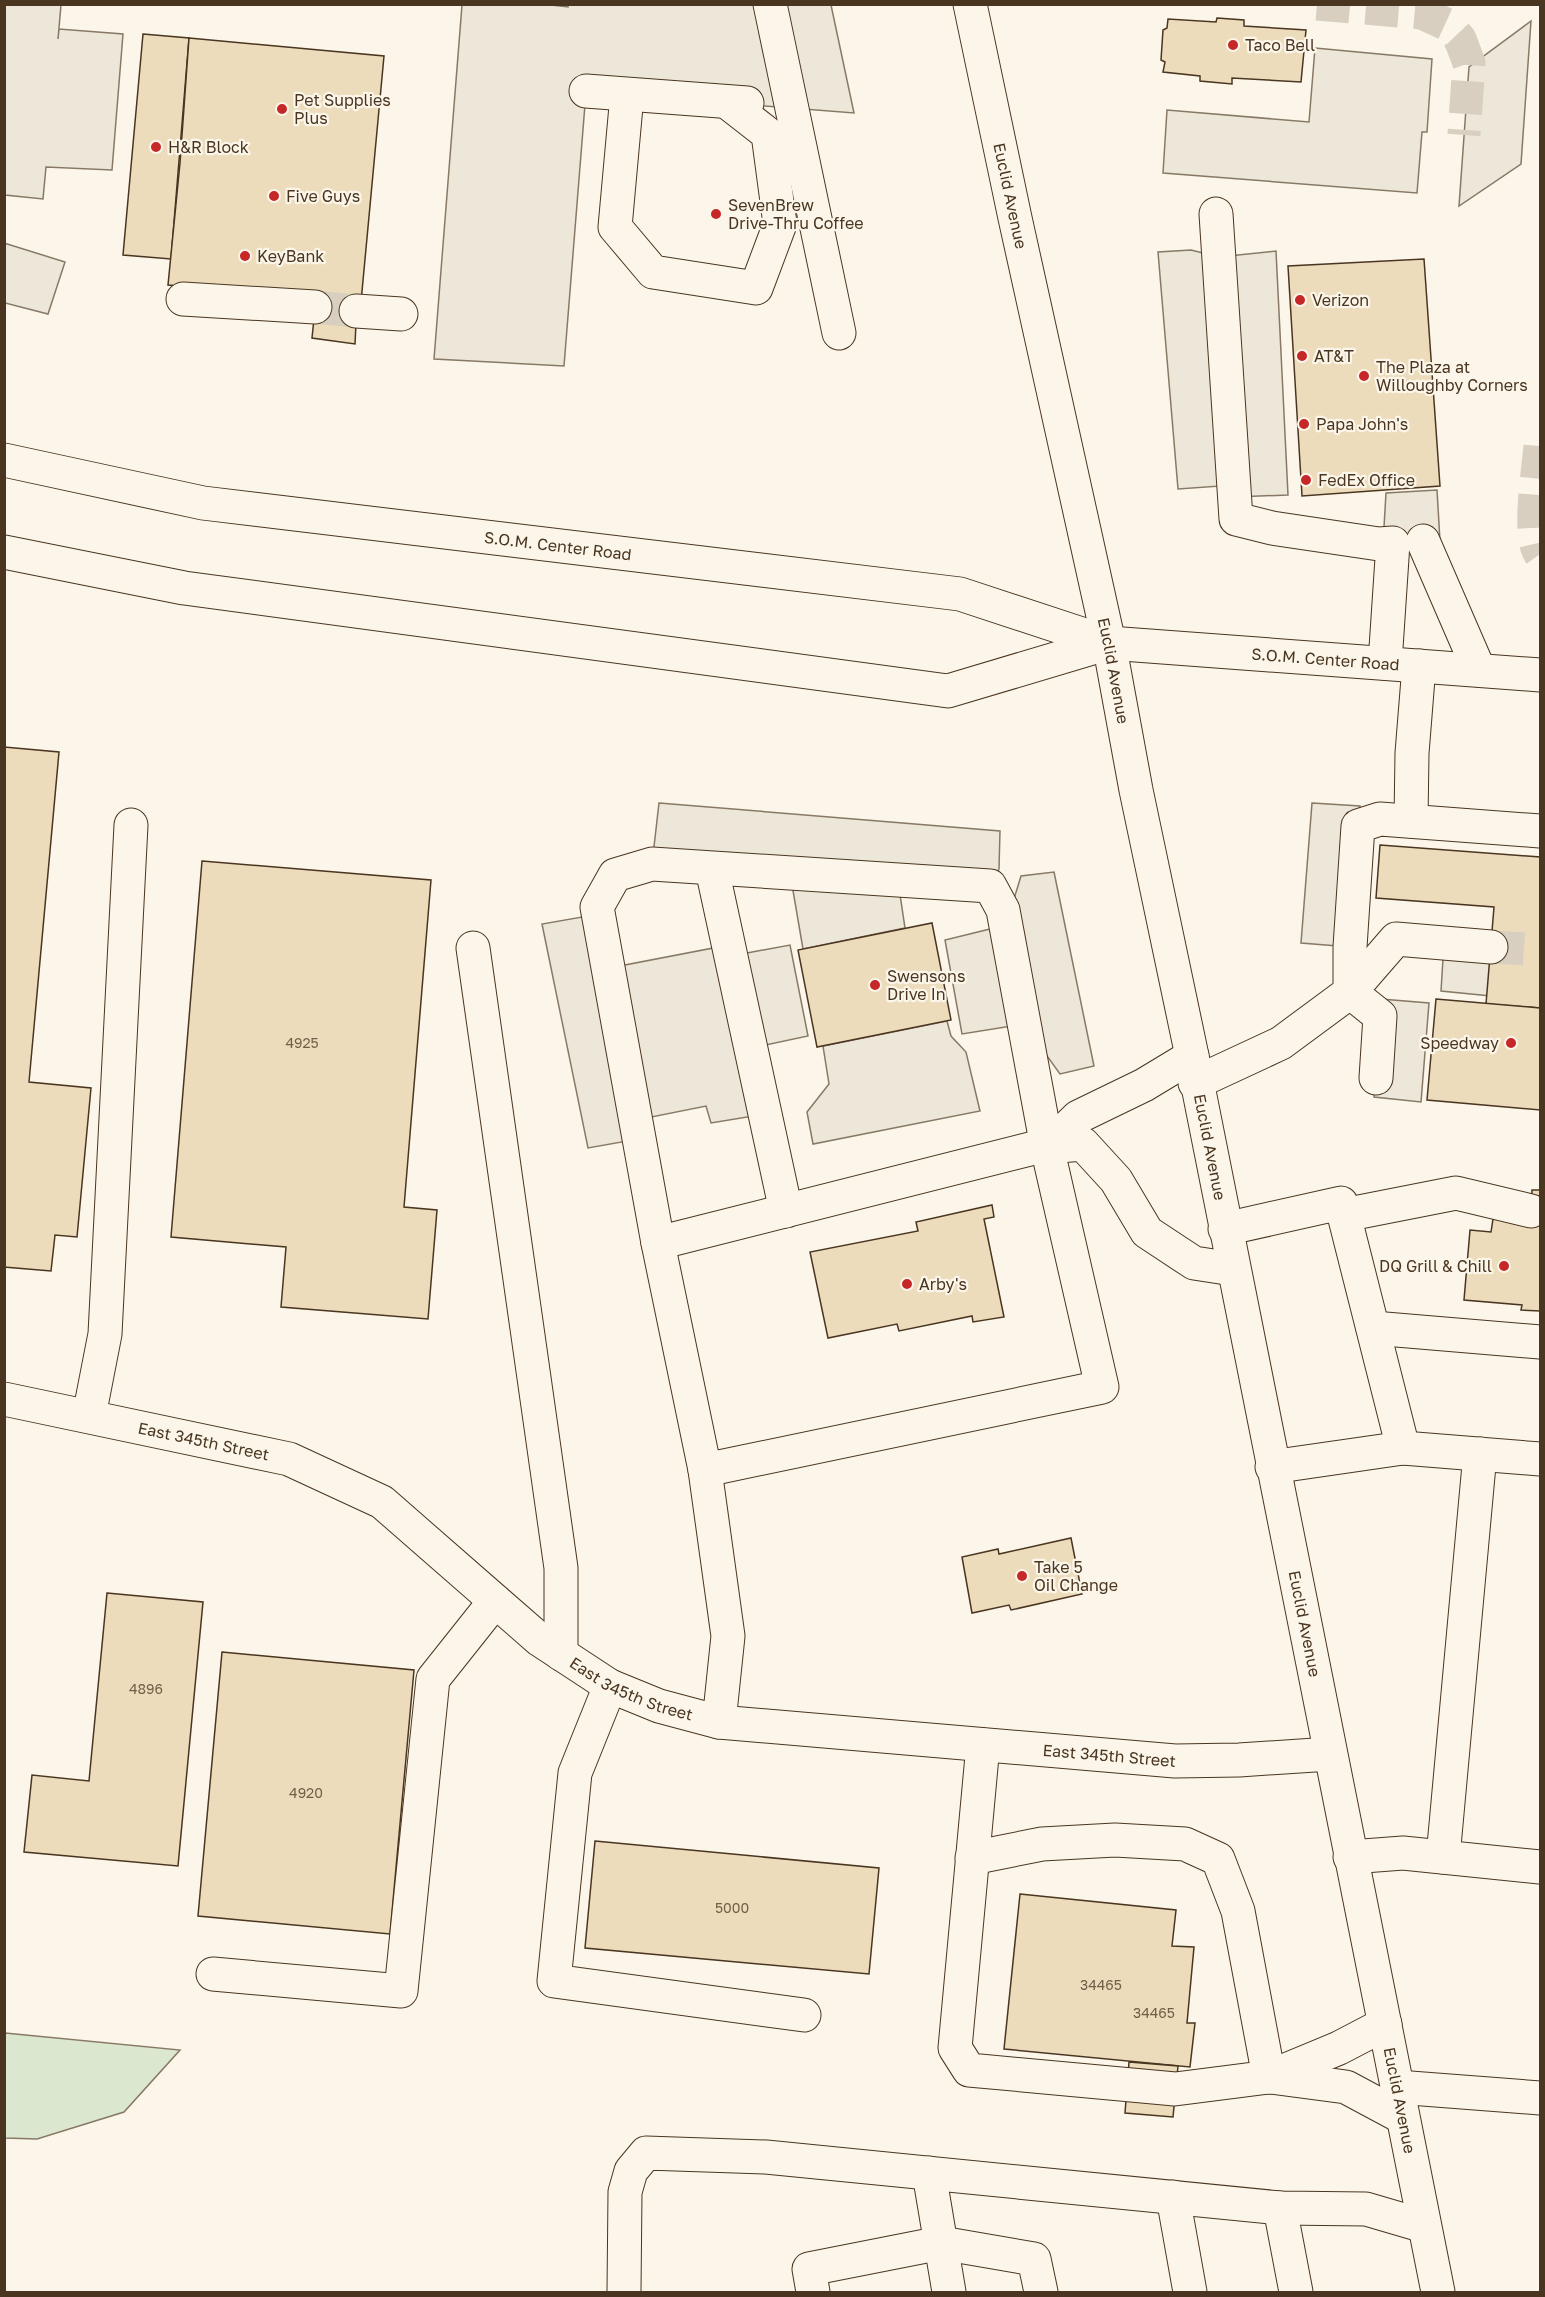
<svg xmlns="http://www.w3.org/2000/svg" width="1545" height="2297" font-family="'Golos Text',sans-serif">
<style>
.green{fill:#dce7d0;stroke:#887966;stroke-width:1.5}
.parking{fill:#ede7d9;stroke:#887966;stroke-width:1.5}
.building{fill:#ecdcbc;stroke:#4a3520;stroke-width:1.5}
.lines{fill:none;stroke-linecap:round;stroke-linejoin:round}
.minor-tunnel{stroke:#d8cfc1;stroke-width:33;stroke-dasharray:33 16;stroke-linecap:butt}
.minor-casing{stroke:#4a3520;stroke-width:35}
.major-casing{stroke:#4a3520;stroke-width:35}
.minor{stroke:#fbf6e9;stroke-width:33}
.major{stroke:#fbf6e9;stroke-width:33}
.poi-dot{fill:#c62828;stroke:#fbf6e9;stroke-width:2}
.labels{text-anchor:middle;stroke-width:4.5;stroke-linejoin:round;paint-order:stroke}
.number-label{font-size:14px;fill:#725f47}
.poi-label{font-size:16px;fill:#4a3520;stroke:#fbf6e9;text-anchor:start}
.street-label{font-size:16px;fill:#4a3520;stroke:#fbf6e9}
</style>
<rect width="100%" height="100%" fill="#fbf6e9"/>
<path class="green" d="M5,2033L180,2050L124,2112L37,2139L5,2138Z"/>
<g class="parking">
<path d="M542,4L568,7V4L831,5L854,113L586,92L564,366L434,359L462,5Z"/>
<path d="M4,5H61L58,39L59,29L123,34L112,170L46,167L43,199L5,195Z"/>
<path d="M1531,21L1521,164L1459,206L1469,67Z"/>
<path d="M1315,48L1432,59L1427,132H1422L1417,193L1163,173L1167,110L1309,122Z"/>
<path d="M4,243L65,262L48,314L5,303Z"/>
<path d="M1191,250L1219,257L1276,251L1288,495L1234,497V485L1178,489L1158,252Z"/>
<path d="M1437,490L1440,541L1383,544L1386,493Z"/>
<path d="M659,803L1000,831L999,869L990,886L898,881L905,928L803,949L790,873L652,864Z"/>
<path d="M1312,803L1360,806L1350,947L1301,943Z"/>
<path d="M1054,872L1094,1066L1060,1074L1024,1024L962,1034L945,940L1006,925L1021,876Z"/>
<path d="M599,914L609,968L729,945L731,956L790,945L808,1036L751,1048L766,1114L711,1123L706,1106L636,1120L639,1139L588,1148L542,924Z"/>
<path d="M1444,943L1540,950V1001L1441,991Z"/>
<path d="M1381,999L1429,1003L1421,1102L1374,1097Z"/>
<path d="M947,1021L951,1036L966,1052L980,1111L813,1144L807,1112L829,1084L823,1046Z"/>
</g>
<g class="building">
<path d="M1217,18L1244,20V26L1306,30L1301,82L1232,78V84L1200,81V76L1163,72L1165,62L1161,60L1163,30L1167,28L1168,19L1216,22Z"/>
<path d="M143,34L189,38L171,259L123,255Z"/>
<path d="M189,38L384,56L361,302H357L355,344L312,338L316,299L168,285L180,163Z"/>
<path d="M1424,259L1440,486L1302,496L1288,266Z"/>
<path d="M4,747L59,752L29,1082L91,1088L77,1237L55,1235L51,1271L4,1267Z"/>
<path d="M1380,845L1540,857V1008L1486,1004L1494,907L1376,898Z"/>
<path d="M202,861L431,880L404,1207L437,1210L428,1319L281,1307L286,1247L171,1237Z"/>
<path d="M932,923L951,1020L817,1047L798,950Z"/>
<path d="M1436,999L1540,1008V1110L1427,1100Z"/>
<path d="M1532,1190H1540V1311L1521,1310L1522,1305L1464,1300L1470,1230L1491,1232L1493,1219L1530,1222Z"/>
<path d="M992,1205L994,1217L984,1219L1004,1317L973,1322L972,1316L899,1331L897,1324L828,1338L810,1252L918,1231L916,1222Z"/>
<path d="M1071,1538L1082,1594L1011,1610L1009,1605L972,1613L962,1557L998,1549L999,1554Z"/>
<path d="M107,1593L203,1602L178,1866L24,1852L32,1775L89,1781Z"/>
<path d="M222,1652L414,1670L390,1934L198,1916Z"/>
<path d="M595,1841L879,1868L869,1974L585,1948Z"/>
<path d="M1020,1894L1176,1910L1172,1946L1194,1947L1187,2023H1195L1190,2067L1004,2049Z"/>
<path d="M1129,2062L1178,2066L1173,2117L1125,2113Z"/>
</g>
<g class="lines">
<g class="minor-tunnel">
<path d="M1317,4L1422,13L1446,24L1460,39L1469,63L1464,135"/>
<path d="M315,307L356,311"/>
<path d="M1540,446C1538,470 1527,536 1540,554"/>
<path d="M1491,947L1540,950"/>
</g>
<defs>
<g id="minor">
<path d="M770,4L839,333"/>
<path d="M586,91L747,103"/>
<path d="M627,95L615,227L653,272L756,288L780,224L768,134L727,102"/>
<path d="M1216,214L1236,519L1272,528L1379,544L1393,543L1385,663"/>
<path d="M183,299L315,307"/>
<path d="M356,311L401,314"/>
<path d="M1423,541L1479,670"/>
<path d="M1411,821L1412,753L1419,666"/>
<path d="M712,869L786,1211"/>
<path d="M473,948L561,1568V1654"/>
<path d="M1376,1078L1380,1016L1350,992L1396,939L1491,947"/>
<path d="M1195,1083L1281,1043L1350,992V947L1358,826L1380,819L1540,831"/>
<path d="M1047,1147L1078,1117L1144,1085L1192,1056"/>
<path d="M1344,1215L1456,1193L1531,1211"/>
<path d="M1225,1229L1341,1203L1403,1448"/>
<path d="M658,1243L597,907L615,875L652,864L990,886L1003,910L1047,1147L1102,1387L705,1470"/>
<path d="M1373,1328L1540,1342"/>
<path id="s1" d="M4,1399L289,1459L382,1502L540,1640L610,1686L659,1706L719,1722L1175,1761L1239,1760L1330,1754"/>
<path d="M89,1416L105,1334L131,825"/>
<path d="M1272,1467L1403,1448L1540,1459"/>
<path d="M610,1686L575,1773L554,1981L804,2015"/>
<path d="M719,1722L728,1636L705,1470L658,1243L1034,1148L1083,1144L1116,1180L1147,1232L1194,1263L1233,1269"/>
<path d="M983,1745L955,2048L969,2070L1175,2089L1269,2077L1339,2048L1385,2024"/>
<path d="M1350,1857L1403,1853L1540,1867"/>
<path d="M1443,1857L1480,1454"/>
<path d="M972,1858L1042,1844L1115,1840L1185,1844L1218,1859L1238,1911L1269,2077"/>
<path d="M213,1974L401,1991L433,1679L495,1601"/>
<path d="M1271,2077L1346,2087L1402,2117"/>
<path d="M1397,2087L1540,2098"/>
<path d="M929,2173L949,2292"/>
<path d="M1173,2197L1190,2292"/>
<path d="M1280,2208L1296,2292"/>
<path d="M624,2292L625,2192L631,2171L646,2153L766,2157L1280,2208L1366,2209L1424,2226"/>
<path d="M813,2292L809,2269L941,2243L1034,2259L1041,2292"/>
</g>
<g id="major">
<path id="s2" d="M970,4L1015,218L1109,643L1136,790L1192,1056L1438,2292"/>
<path id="s3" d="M4,460L203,503L960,594L1109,643L1540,675"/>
<path d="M4,552L184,588L948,691L1109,643"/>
</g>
</defs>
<use href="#minor" class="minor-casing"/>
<use href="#major" class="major-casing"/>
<use href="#minor" class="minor"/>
<use href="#major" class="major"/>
</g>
<g class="poi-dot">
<circle cx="1233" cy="45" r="6"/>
<circle cx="282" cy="109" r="6"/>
<circle cx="156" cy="147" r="6"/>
<circle cx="274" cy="196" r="6"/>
<circle cx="716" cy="214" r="6"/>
<circle cx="245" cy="256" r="6"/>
<circle cx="1300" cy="300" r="6"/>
<circle cx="1302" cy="356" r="6"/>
<circle cx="1364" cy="376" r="6"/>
<circle cx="1304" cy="424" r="6"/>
<circle cx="1306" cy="480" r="6"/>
<circle cx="875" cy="985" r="6"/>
<circle cx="1511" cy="1043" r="6"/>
<circle cx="1504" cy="1266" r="6"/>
<circle cx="907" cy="1284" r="6"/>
<circle cx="1022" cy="1576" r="6"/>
</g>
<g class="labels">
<g class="number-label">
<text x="302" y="1048">4925</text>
<text x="146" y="1694">4896</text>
<text x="306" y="1798">4920</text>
<text x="732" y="1913">5000</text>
<text x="1101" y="1990">34465</text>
<text x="1154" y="2018">34465</text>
</g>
<g class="poi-label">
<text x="1245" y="51">Taco Bell</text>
<text x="294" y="106">Pet Supplies<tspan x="294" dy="18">Plus</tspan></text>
<text x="168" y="153">H&amp;R Block</text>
<text x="286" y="202">Five Guys</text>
<text x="728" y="211">SevenBrew<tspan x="728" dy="18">Drive-Thru Coffee</tspan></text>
<text x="257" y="262">KeyBank</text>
<text x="1312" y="306">Verizon</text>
<text x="1314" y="362">AT&amp;T</text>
<text x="1376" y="373">The Plaza at<tspan x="1376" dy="18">Willoughby Corners</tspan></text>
<text x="1316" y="430">Papa John's</text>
<text x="1318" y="486">FedEx Office</text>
<text x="887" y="982">Swensons<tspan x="887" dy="18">Drive In</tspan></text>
<text x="1499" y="1049" text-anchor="end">Speedway</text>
<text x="1492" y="1272" text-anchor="end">DQ Grill &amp; Chill</text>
<text x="919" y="1290">Arby's</text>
<text x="1034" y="1573">Take 5<tspan x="1034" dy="18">Oil Change</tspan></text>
</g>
<g class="street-label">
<text dy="6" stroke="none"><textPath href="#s2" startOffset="196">Euclid Avenue</textPath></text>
<text dy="6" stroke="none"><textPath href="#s3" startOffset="561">S.O.M. Center Road</textPath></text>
<text dy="6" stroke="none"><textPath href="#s3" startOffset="1340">S.O.M. Center Road</textPath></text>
<text dy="6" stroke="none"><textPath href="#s2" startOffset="682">Euclid Avenue</textPath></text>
<text dy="6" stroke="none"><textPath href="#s2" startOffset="1168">Euclid Avenue</textPath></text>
<text dy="6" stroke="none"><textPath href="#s1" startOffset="204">East 345th Street</textPath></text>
<text dy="6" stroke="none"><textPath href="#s2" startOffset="1654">Euclid Avenue</textPath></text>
<text dy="6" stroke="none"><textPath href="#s1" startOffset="708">East 345th Street</textPath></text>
<text dy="6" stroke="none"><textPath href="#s1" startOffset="1194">East 345th Street</textPath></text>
<text dy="6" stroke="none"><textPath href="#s2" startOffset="2140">Euclid Avenue</textPath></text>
</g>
</g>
<rect width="1545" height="2297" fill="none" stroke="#4a3520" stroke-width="12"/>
</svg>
